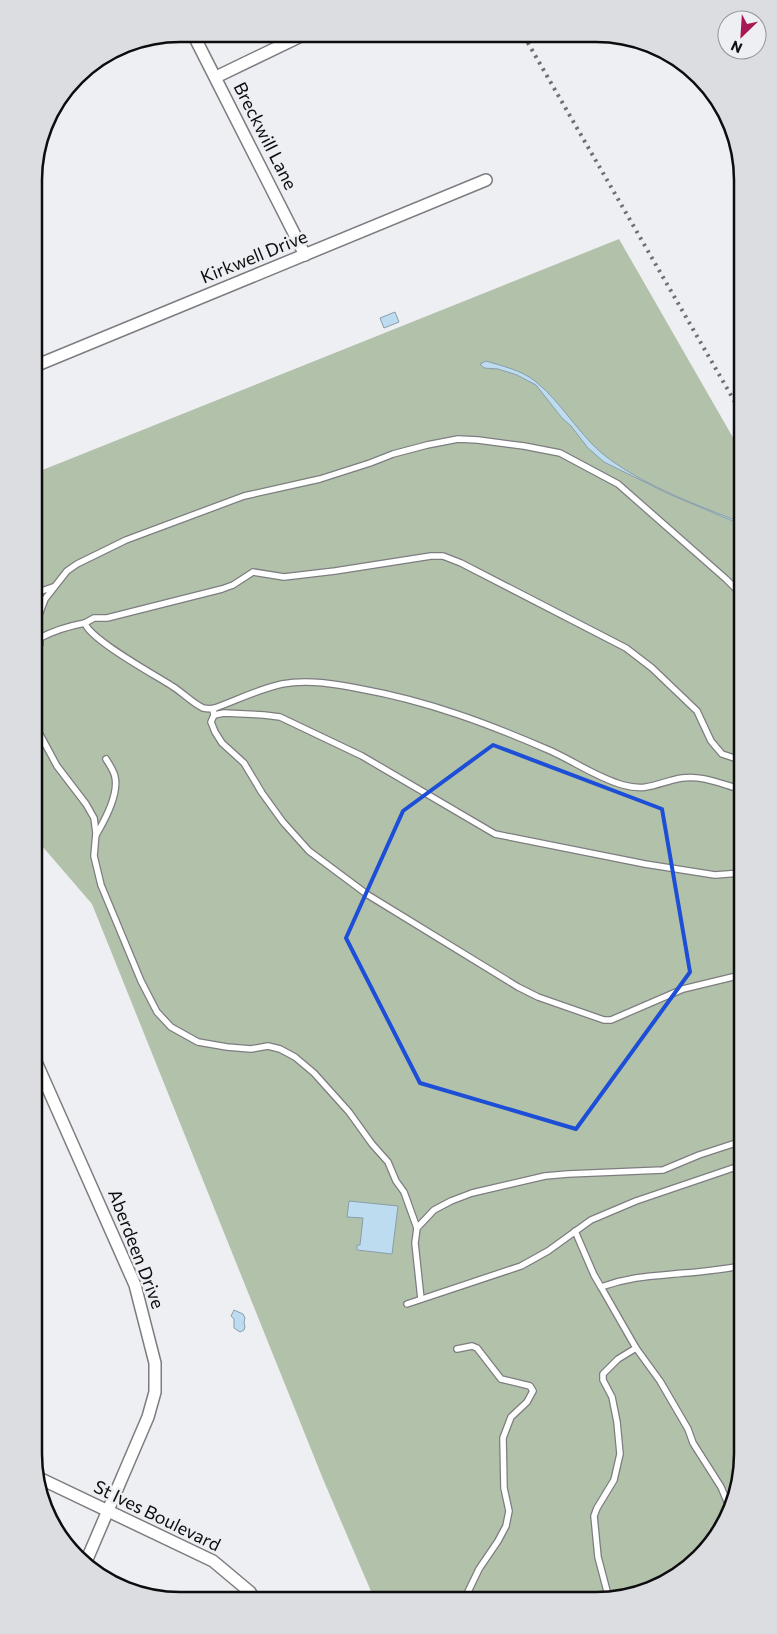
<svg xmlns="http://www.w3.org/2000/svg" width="777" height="1634" font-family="Commissioner,sans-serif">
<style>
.green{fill:#b2c1a9}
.water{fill:#bedcf0;stroke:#899eac}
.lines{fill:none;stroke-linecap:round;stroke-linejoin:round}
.lane-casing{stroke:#7d7d81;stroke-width:8}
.street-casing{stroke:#7d7d81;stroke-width:14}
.lane{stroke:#fff;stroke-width:5.5}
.street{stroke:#fff;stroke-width:11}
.rail{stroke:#6f6f72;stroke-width:4;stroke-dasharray:2.5 5;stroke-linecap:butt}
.marked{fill:none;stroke:#1d4ed8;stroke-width:4;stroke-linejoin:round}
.labels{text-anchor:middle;stroke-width:5;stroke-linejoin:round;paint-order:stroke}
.street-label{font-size:18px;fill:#0d0d0f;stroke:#eeeff3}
.rim{fill:none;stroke:#0d0d0f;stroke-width:2.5}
</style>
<rect width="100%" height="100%" fill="#eeeff3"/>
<path class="green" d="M619,239L739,448L743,1463L732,1509L707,1550L678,1576L634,1595L373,1596L323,1479L92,904L36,839L35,473Z"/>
<g class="water">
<path d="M395,312L399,322L384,328L380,318Z"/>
<path d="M486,361C502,366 521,370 535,381C564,404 581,440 612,461C650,488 697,505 740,522V524L669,494L604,462L588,448L571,426L562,418L536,385L517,375L498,369L484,368L480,364Z"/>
<path d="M349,1201L398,1206L392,1254L357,1250V1245H360L363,1218L347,1217Z"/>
<path d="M234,1310L243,1314L245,1318L244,1322L245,1327L244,1330L240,1332L234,1328V1319L231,1316Z"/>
</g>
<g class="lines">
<defs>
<g id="lane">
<path d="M36,593L53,587"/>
<path d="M36,623L45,599L67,571L77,564L126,540L244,496L320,479L370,463L393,454L427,445L458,439L478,440L524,446L560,453L618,484L726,579L740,593"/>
<path d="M85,623L94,618H107L222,589L233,585L253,572L284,577L335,571L431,556H443L461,563L626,648L652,668L697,711L711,741L722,754L740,760"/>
<path d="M36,645L40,644V638C55,630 69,626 85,623C89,639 155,675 172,686C182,692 192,703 203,708C208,709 211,709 215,708"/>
<path d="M214,715L224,713L264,715L280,717L362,756L495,834L645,864L715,875L741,873"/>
<path d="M36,727L57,766L86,804L94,818L96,833L94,856L101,885L141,981L157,1012L171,1027L198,1042L227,1047L251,1049L268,1046L280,1049L295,1057L314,1073L349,1112L372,1144L388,1162L396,1181L404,1192L417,1228"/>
<path d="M740,789C721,784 702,775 682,778C658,782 649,792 623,785C598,778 575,762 551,751C489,724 428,701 361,689C336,684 308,679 282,684C259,689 237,700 215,708L213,710L214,715L211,722L215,732L222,743L244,763L262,793L283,822L309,851L368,895L518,987L538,997L604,1020H611L683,989L741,975"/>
<path d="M96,835C105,820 119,795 115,777C114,771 109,764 106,759"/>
<path d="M575,1231L594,1275L601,1287C632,1276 654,1276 685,1273C704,1272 723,1269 742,1266"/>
<path d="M601,1287L636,1348L660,1381L688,1429L693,1443L721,1487L731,1511"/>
<path d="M421,1299L415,1243L417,1228L434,1210L451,1201L472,1193L545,1176L568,1174L663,1170L699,1155L742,1141"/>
<path d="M407,1304L521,1266L548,1251L591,1220L636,1201L742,1165"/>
<path d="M457,1349L472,1346L477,1348L501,1379L530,1386L533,1391L527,1402L511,1417L503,1438L504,1488L509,1511L506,1526L498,1541L479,1569L466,1596"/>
<path d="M608,1595L598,1557L594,1516L597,1508L614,1480L620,1454L617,1422L612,1397L603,1380V1374L618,1359L636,1348"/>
</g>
<g id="street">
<path d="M193,34L305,255"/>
<path d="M216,77L303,35"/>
<path d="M35,366L486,180"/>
<path d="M37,1064L135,1285L155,1363V1392L148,1417L85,1564"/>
<path d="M39,1478L213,1561L250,1592L253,1597"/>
</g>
</defs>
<use href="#lane" class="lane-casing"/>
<use href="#street" class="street-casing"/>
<use href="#lane" class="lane"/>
<use href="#street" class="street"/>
<path class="rail" d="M524,36L739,409"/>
</g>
<path class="marked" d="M493,745L662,809L690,972L576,1129L420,1083L346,938L403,811Z"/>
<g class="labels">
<g class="street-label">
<text transform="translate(265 136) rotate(63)" y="6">Breckwill Lane</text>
<text transform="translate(254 257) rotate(-22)" y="6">Kirkwell Drive</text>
<text transform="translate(136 1249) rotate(69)" y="6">Aberdeen Drive</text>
<text transform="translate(157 1516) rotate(26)" y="6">St Ives Boulevard</text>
</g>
</g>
<path d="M0 0H777V1634H0ZM180 42H596A138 138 0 0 1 734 180V1454A138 138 0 0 1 596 1592H180A138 138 0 0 1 42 1454V180A138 138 0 0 1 180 42Z" fill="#dcdde1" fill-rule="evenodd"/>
<path class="rim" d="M180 42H596A138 138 0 0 1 734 180V1454A138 138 0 0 1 596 1592H180A138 138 0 0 1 42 1454V180A138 138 0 0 1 180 42Z"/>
<g transform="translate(742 35) rotate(205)"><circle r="24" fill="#eeeff3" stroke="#949598"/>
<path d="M0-4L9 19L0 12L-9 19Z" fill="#a81855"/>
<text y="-8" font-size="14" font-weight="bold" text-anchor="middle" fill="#0d0d0f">N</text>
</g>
</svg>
